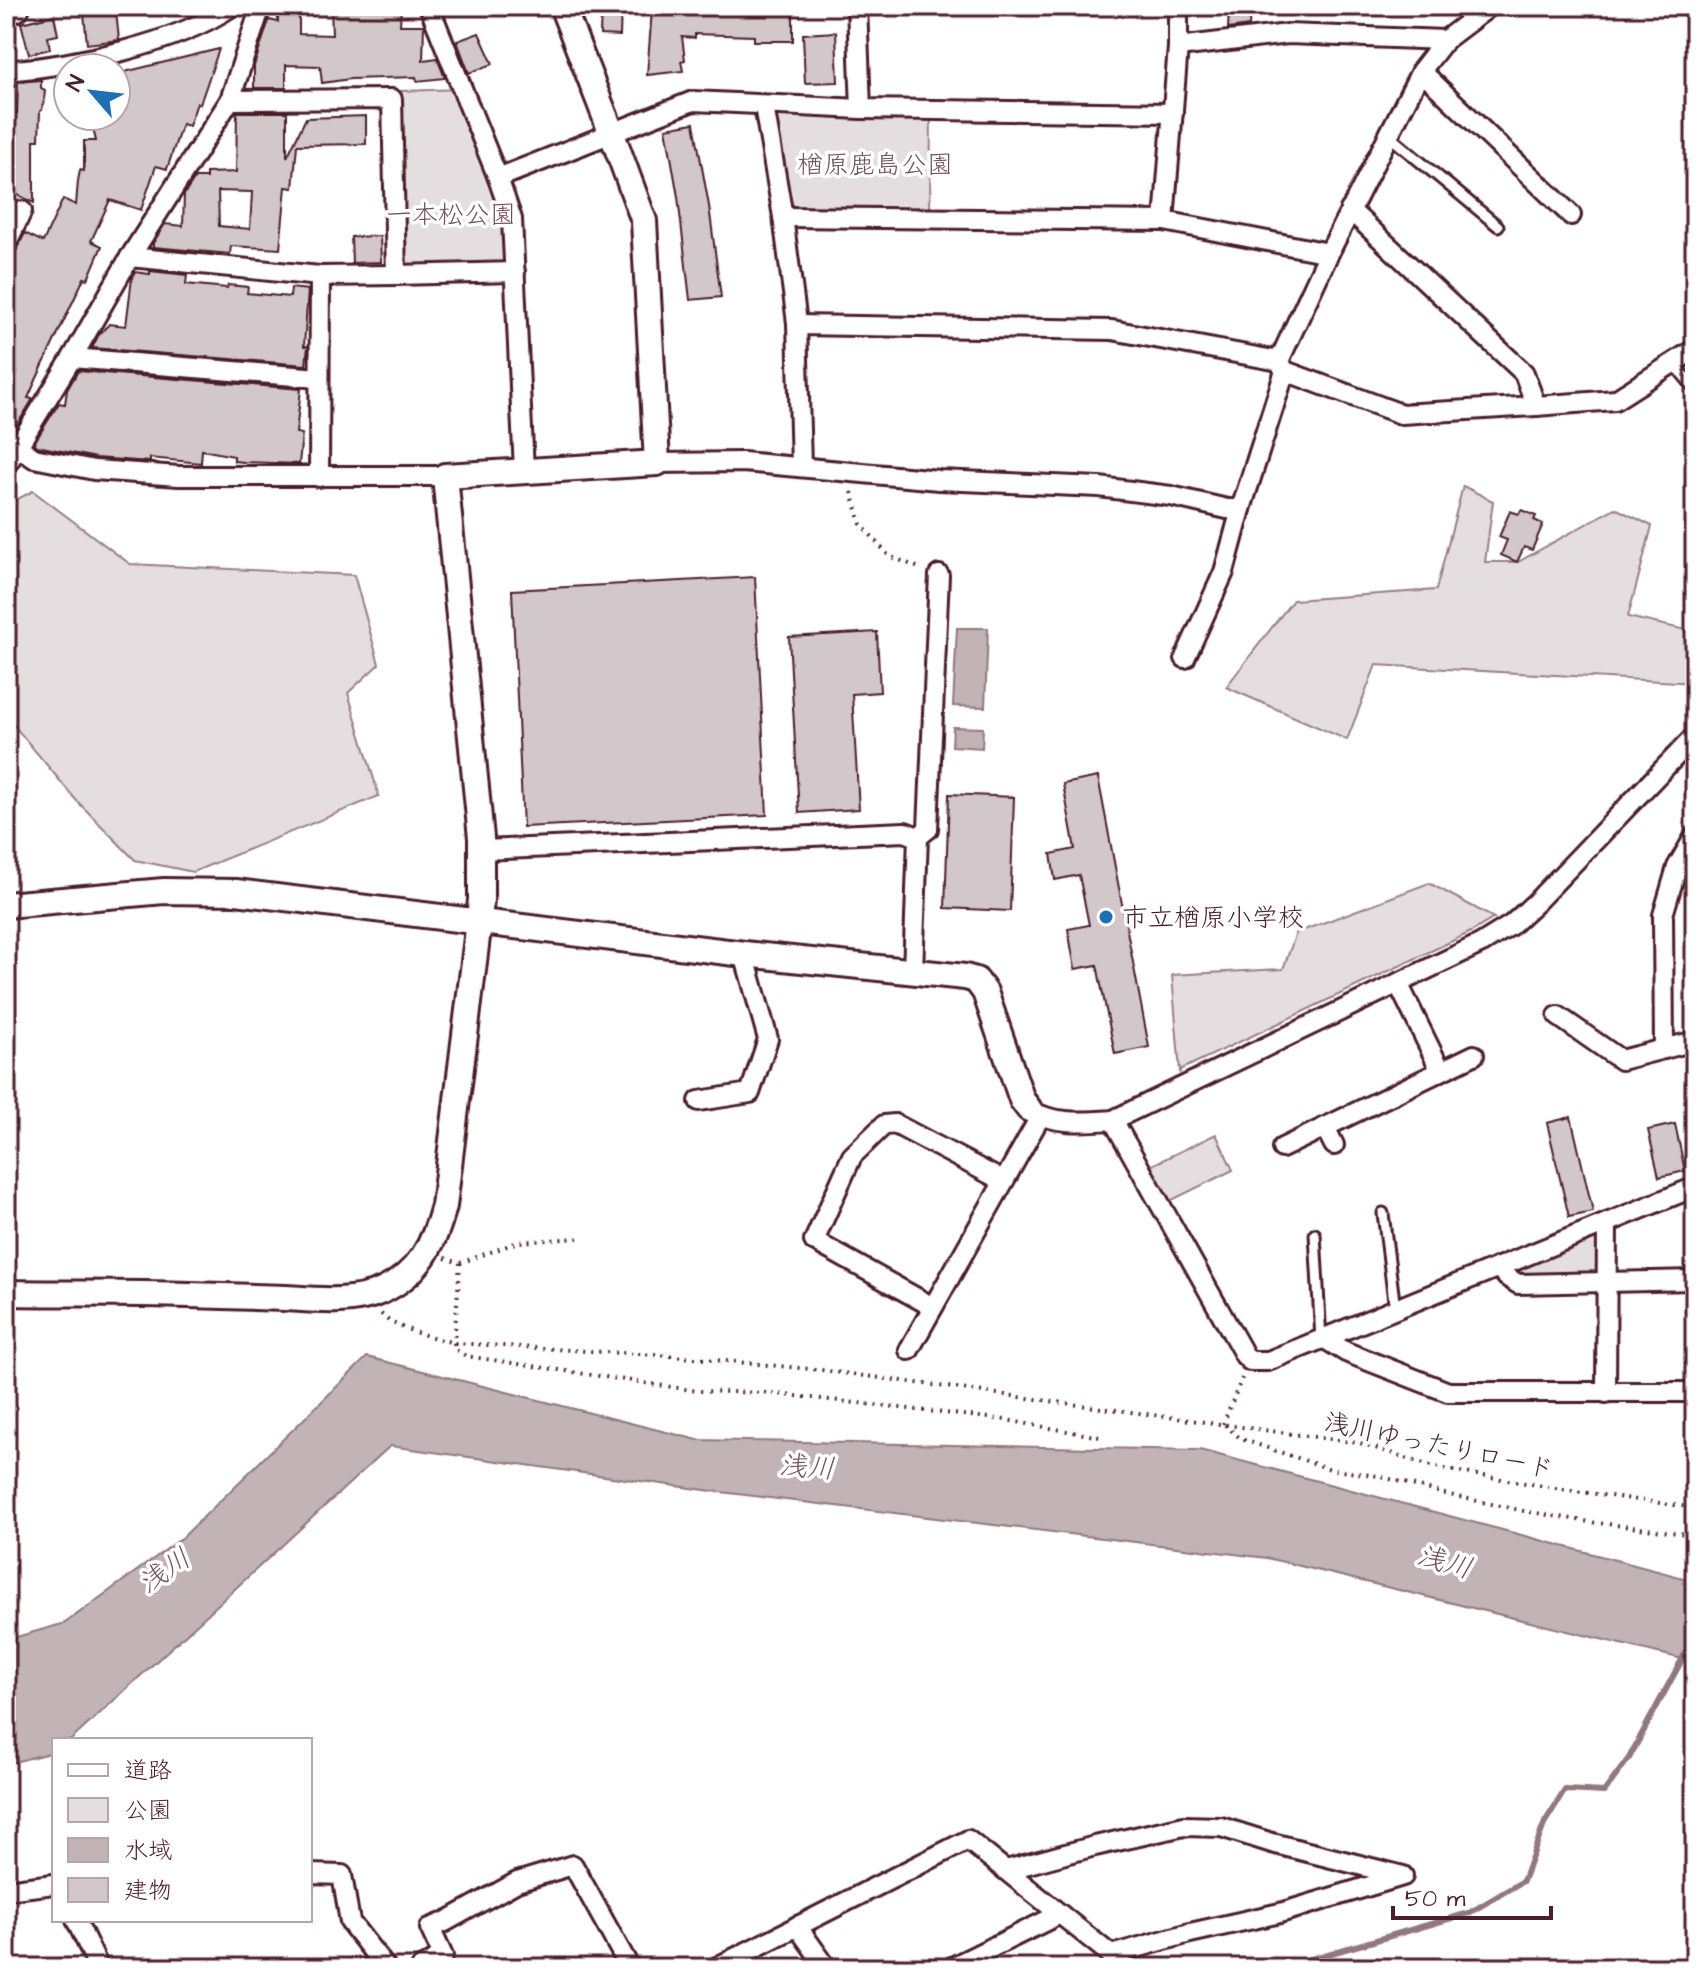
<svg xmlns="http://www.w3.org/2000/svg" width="1701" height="1974" font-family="'Architects Daughter','Klee One',sans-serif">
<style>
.green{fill:#e5dee0;stroke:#987e86;stroke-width:2}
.water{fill:#c1b3b6;stroke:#91787e;stroke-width:2}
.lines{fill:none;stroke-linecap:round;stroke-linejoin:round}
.stream{stroke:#91787e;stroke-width:6}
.building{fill:#d2c7cb;stroke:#4a1f2b;stroke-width:2;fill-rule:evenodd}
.service-casing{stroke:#4a1f2b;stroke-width:15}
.minor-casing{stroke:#4a1f2b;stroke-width:24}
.tertiary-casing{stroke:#4a1f2b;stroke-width:30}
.primary-casing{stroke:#4a1f2b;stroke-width:36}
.path{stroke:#4a1f2b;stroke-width:4;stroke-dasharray:2 6;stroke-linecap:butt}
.service{stroke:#fff;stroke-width:9}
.minor{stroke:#fff;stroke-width:18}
.tertiary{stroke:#fff;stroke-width:24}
.primary{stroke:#fff;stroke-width:30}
.poi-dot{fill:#1f6fb2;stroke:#fff;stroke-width:3}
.labels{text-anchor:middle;stroke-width:7;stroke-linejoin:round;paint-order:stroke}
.park-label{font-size:26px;fill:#714f58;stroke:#fff}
.poi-label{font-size:26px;fill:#4a1f2b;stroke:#fff;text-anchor:start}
.street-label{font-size:26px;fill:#4a1f2b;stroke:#fff}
.water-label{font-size:28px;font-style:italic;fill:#74535c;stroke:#fff}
</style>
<rect width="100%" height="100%" fill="#fff"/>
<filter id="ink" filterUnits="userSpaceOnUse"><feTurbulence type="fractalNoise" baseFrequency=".0125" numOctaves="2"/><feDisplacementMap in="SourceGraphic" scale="16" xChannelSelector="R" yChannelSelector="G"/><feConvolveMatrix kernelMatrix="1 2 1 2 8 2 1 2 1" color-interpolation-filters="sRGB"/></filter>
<g filter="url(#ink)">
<g class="green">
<path d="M463,89L498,178L515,272L396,275L392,99L401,91Z"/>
<path d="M764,106L931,110L930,219L783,217Z"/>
<path d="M1463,486L1493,501L1485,562H1518L1615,508L1652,526L1628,617L1695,632V683L1376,665L1347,740L1226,687L1293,600L1436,590Z"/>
<path d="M33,491L130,564L354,575L379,664L348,693L379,796L193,872L135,860L76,800L6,716V505Z"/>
<path d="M1429,883L1494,918L1471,932L1182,1069L1180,1072L1172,975L1283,969L1296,933Z"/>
<path d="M1216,1134L1233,1170L1170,1201L1150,1166Z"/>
<path d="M1607,1223L1608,1283L1518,1284L1498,1267Z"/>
</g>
<g class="water">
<path d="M957,628H988L985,707L953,706Z"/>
<path d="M953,727L983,728L982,748L952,746Z"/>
<path d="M367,1357L698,1440L1200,1450L1695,1581V1662L1267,1558L712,1491L390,1446L71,1740H54V1752L6,1764V1640L65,1623L182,1538Z"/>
</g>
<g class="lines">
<path class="stream" d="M1280,1968L1469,1913L1523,1881L1545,1822L1565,1790L1604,1792L1629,1758L1685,1654"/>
</g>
<g class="building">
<path d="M278,6H299V34L332,35L331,6L401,7L400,25H424L423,60L437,58L445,78L417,81L416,77L350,79L322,83L320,66L286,65V88H254V66L269,20L278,22Z"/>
<path d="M601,6H621L620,36L600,35Z"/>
<path d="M681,6H793V41H754V36L695,34V38L682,37L685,60L681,61L683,71L647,75L652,9L654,10V7L681,9Z"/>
<path d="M1229,9H1250L1249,26L1228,29Z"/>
<path d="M116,11L119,40L87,44L84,14Z"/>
<path d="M54,15L58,35L48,37L50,49L29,54L21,23Z"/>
<path d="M836,32L838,82L805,83L803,34Z"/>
<path d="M479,33L493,64L469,73L457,41Z"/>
<path d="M219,49L200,104L197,103L189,126L182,124L167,169L156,166L141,210L110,200L91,241L102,246L88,279L84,278L37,378L28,398L33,399L12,433L6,431V399L17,372L13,370L16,363L6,359V257L12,255L16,251L25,233L43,242L63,199L76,205L78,181L80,170L84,171V141H96L92,124L101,122L103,118L116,116V114L121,113L116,91V74Z"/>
<path d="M41,80V88L45,90L44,101L42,110L40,111L39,140H34V203L6,189V127L14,132L15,113H17L18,82Z"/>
<path d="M237,112H287V157L306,118L366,116V144L297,145L293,188L286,187L280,249L231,246L230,254L153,247V243L165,224L183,226L184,195L195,178H206V173L236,172ZM218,191L252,192L250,229L219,226Z"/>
<path d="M694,123L709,206L721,297L690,300L678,197L666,128Z"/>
<path d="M380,236L381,262L352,263L351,237Z"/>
<path d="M150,271L187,275L186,284L227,288L228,285L248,287L247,293L290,297L291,288L308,290L304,346H308L306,365L92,348L98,336L109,324L126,326L132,278L135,272L150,274Z"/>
<path d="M78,371L301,389L296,433L302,434L299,464L243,462L234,461V456L202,450L201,463L150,458V462L96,458L37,446L34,443L59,403L65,404L67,390Z"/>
<path d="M1521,510L1536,516L1534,520L1543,524L1532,550L1524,547L1517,562L1501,555L1507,540L1499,537L1510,511L1519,514Z"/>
<path d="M755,577L767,815L523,827L512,590Z"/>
<path d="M877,632L880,692L852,694L859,809L799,813L789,637Z"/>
<path d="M1098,777L1149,1047L1115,1054L1097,965L1075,969L1068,929L1089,925L1079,875L1055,880L1051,854L1075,849L1063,784Z"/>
<path d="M949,794L1014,797L1010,911L945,908Z"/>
<path d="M1571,1117L1593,1212L1569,1217L1547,1123Z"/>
<path d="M1675,1124L1685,1171L1659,1177L1648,1130Z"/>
</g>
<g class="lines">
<defs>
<g id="service">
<path d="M1388,135L1498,226"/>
<path d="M1674,364L1695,389"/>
<path d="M1383,1213L1395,1309"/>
<path d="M1315,1234L1321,1340"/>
<path d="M343,1968L382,1965"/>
</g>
<g id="minor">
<path d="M429,6L498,178L512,219L524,471"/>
<path d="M857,6L861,109"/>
<path d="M1178,6V47L1164,221L1329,253"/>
<path d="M1490,6L1445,40L1421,71L1329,253L1279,361L1285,371L1401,414L1536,406L1615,400L1695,349"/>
<path d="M1178,47L1288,34L1445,40"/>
<path d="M6,71C72,66 177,44 232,6"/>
<path d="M1421,71L1571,215"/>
<path d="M230,100L392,99L396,275L515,272"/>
<path d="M764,106L783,217L797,323L801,467"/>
<path d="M498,178L693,101L861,109L1173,113"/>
<path d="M1350,210L1524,373L1536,406"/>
<path d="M783,217L1164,221"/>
<path d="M6,245L22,211"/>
<path d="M130,257L320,276L396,275"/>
<path d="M797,325L1112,330L1279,361"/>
<path d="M72,358L319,378"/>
<path d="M8,445L18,447L34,458L94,470L179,476H445"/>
<path d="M657,463L743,462L939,480L1099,487L1171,496L1227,509H1241L1285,371"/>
<path d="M6,466L72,358L130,257L230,100L261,6"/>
<path d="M319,477L320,276"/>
<path d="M1185,658L1224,572L1241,509"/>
<path d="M481,850L905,832L918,837"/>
<path d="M913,971L918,837L928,829L939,575"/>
<path d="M1398,983L1441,1071"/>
<path d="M1558,1016L1621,1060L1695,1041"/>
<path d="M1664,1049L1663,915L1677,867L1695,836"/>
<path d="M699,1101L750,1093L768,1039L744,954"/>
<path d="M1029,1109C1052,1125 1086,1122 1113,1120L1482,943L1511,925L1536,902L1695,736"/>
<path d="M1113,1120L1245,1356L1250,1361H1268L1695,1187"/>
<path d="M1325,1127L1334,1145"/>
<path d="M1282,1148L1474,1055"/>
<path d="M1498,1267L1507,1277L1518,1284L1695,1280"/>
<path d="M933,1307L814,1241L852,1156L884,1125L895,1124L1003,1181"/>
<path d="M1325,1339L1346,1352L1448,1392H1695"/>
<path d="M909,1350L1040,1117"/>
<path d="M1606,1393L1607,1223"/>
<path d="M1006,1870L1095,1846L1184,1826L1221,1827L1272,1843L1403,1876L1280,1913L1190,1933L1111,1955"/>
<path d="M310,1874L342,1875L350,1922L386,1968"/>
<path d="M6,1890L54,1884"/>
<path d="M76,1920L99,1968"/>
<path d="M797,1926L827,1968"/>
<path d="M421,1968L443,1956L430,1928L445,1922L517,1882L573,1865L630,1968"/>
<path d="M715,1968L968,1840L1111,1955L1125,1968"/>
<path d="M950,1968L1060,1914"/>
</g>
<g id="tertiary">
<path d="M6,905L164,891L236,892L744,954L965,977L976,980L985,992L1022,1100L1029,1109"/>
<path d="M6,1293C67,1294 128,1293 189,1295C221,1296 253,1297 286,1298C317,1300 353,1304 382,1291C420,1273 434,1244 444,1206L479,921L481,899V838L445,476L657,463L644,221L612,134L562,6"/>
</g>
<path id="primary" d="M6,9L14,6"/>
</defs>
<use href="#service" class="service-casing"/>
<use href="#minor" class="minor-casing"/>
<use href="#tertiary" class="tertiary-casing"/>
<use href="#primary" class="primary-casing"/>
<g class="path">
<path d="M852,492L861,524L889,556L922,569"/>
<path d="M445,1258L460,1263L518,1242L578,1238"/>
<path d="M460,1263L454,1343L456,1350L466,1356L698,1391L769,1393L1006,1420L1100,1437"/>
<path d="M381,1314L390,1322L414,1332L454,1343L672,1356L821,1370L1360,1443L1427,1465L1454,1471L1561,1489L1695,1508"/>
<path d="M1223,1424L1242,1378"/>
<path d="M1225,1425L1241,1439L1333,1470L1379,1476L1445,1494L1524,1511L1590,1522L1695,1535"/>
</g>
<use href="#service" class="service"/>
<use href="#minor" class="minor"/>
<use href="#tertiary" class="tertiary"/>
<use href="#primary" class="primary"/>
</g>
</g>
<circle class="poi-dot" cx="1106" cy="917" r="8"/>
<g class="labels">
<g class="park-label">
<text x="875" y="173">楢原鹿島公園</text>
<text x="451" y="223">一本松公園</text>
</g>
<g class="poi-label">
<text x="1122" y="926">市立楢原小学校</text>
</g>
<g class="street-label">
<text transform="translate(1439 1445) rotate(12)" y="9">浅川ゆったりロード</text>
</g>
<g class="water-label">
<text transform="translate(807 1466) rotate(4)" y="10">浅川</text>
<text transform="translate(1445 1561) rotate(16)" y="10">浅川</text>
<text transform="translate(164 1570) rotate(-35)" y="10">浅川</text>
</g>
</g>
<rect width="1701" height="1974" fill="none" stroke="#fff" stroke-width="32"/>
<rect x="16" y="16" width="1669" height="1942" fill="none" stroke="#4a1f2b" stroke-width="3" filter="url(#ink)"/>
<rect x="52" y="1738" width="260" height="184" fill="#ffffff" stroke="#b7a5aa" stroke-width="2"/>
<rect x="68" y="1764" width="40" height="12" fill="#ffffff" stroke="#b7a5aa" stroke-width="2"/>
<text x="124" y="1778" font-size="24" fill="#4a1f2b">道路</text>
<rect x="68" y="1798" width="40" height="24" fill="#e5dee0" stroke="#b7a5aa" stroke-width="2"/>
<text x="124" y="1818" font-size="24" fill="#4a1f2b">公園</text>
<rect x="68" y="1838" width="40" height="24" fill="#c1b3b6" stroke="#b7a5aa" stroke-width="2"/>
<text x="124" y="1858" font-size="24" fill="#4a1f2b">水域</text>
<rect x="68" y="1878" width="40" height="24" fill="#d2c7cb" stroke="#b7a5aa" stroke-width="2"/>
<text x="124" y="1898" font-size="24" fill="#4a1f2b">建物</text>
<g transform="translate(92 92) rotate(298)"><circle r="38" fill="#ffffff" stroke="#b7a5aa" stroke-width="2"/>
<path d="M0-6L14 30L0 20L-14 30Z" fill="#1f6fb2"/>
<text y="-12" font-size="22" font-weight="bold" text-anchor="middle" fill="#4a1f2b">N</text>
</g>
<path d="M1393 1906v12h158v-12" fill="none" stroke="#4a1f2b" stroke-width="4"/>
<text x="1405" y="1906" font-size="24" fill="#4a1f2b" stroke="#ffffff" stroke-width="6" paint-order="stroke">50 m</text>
</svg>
